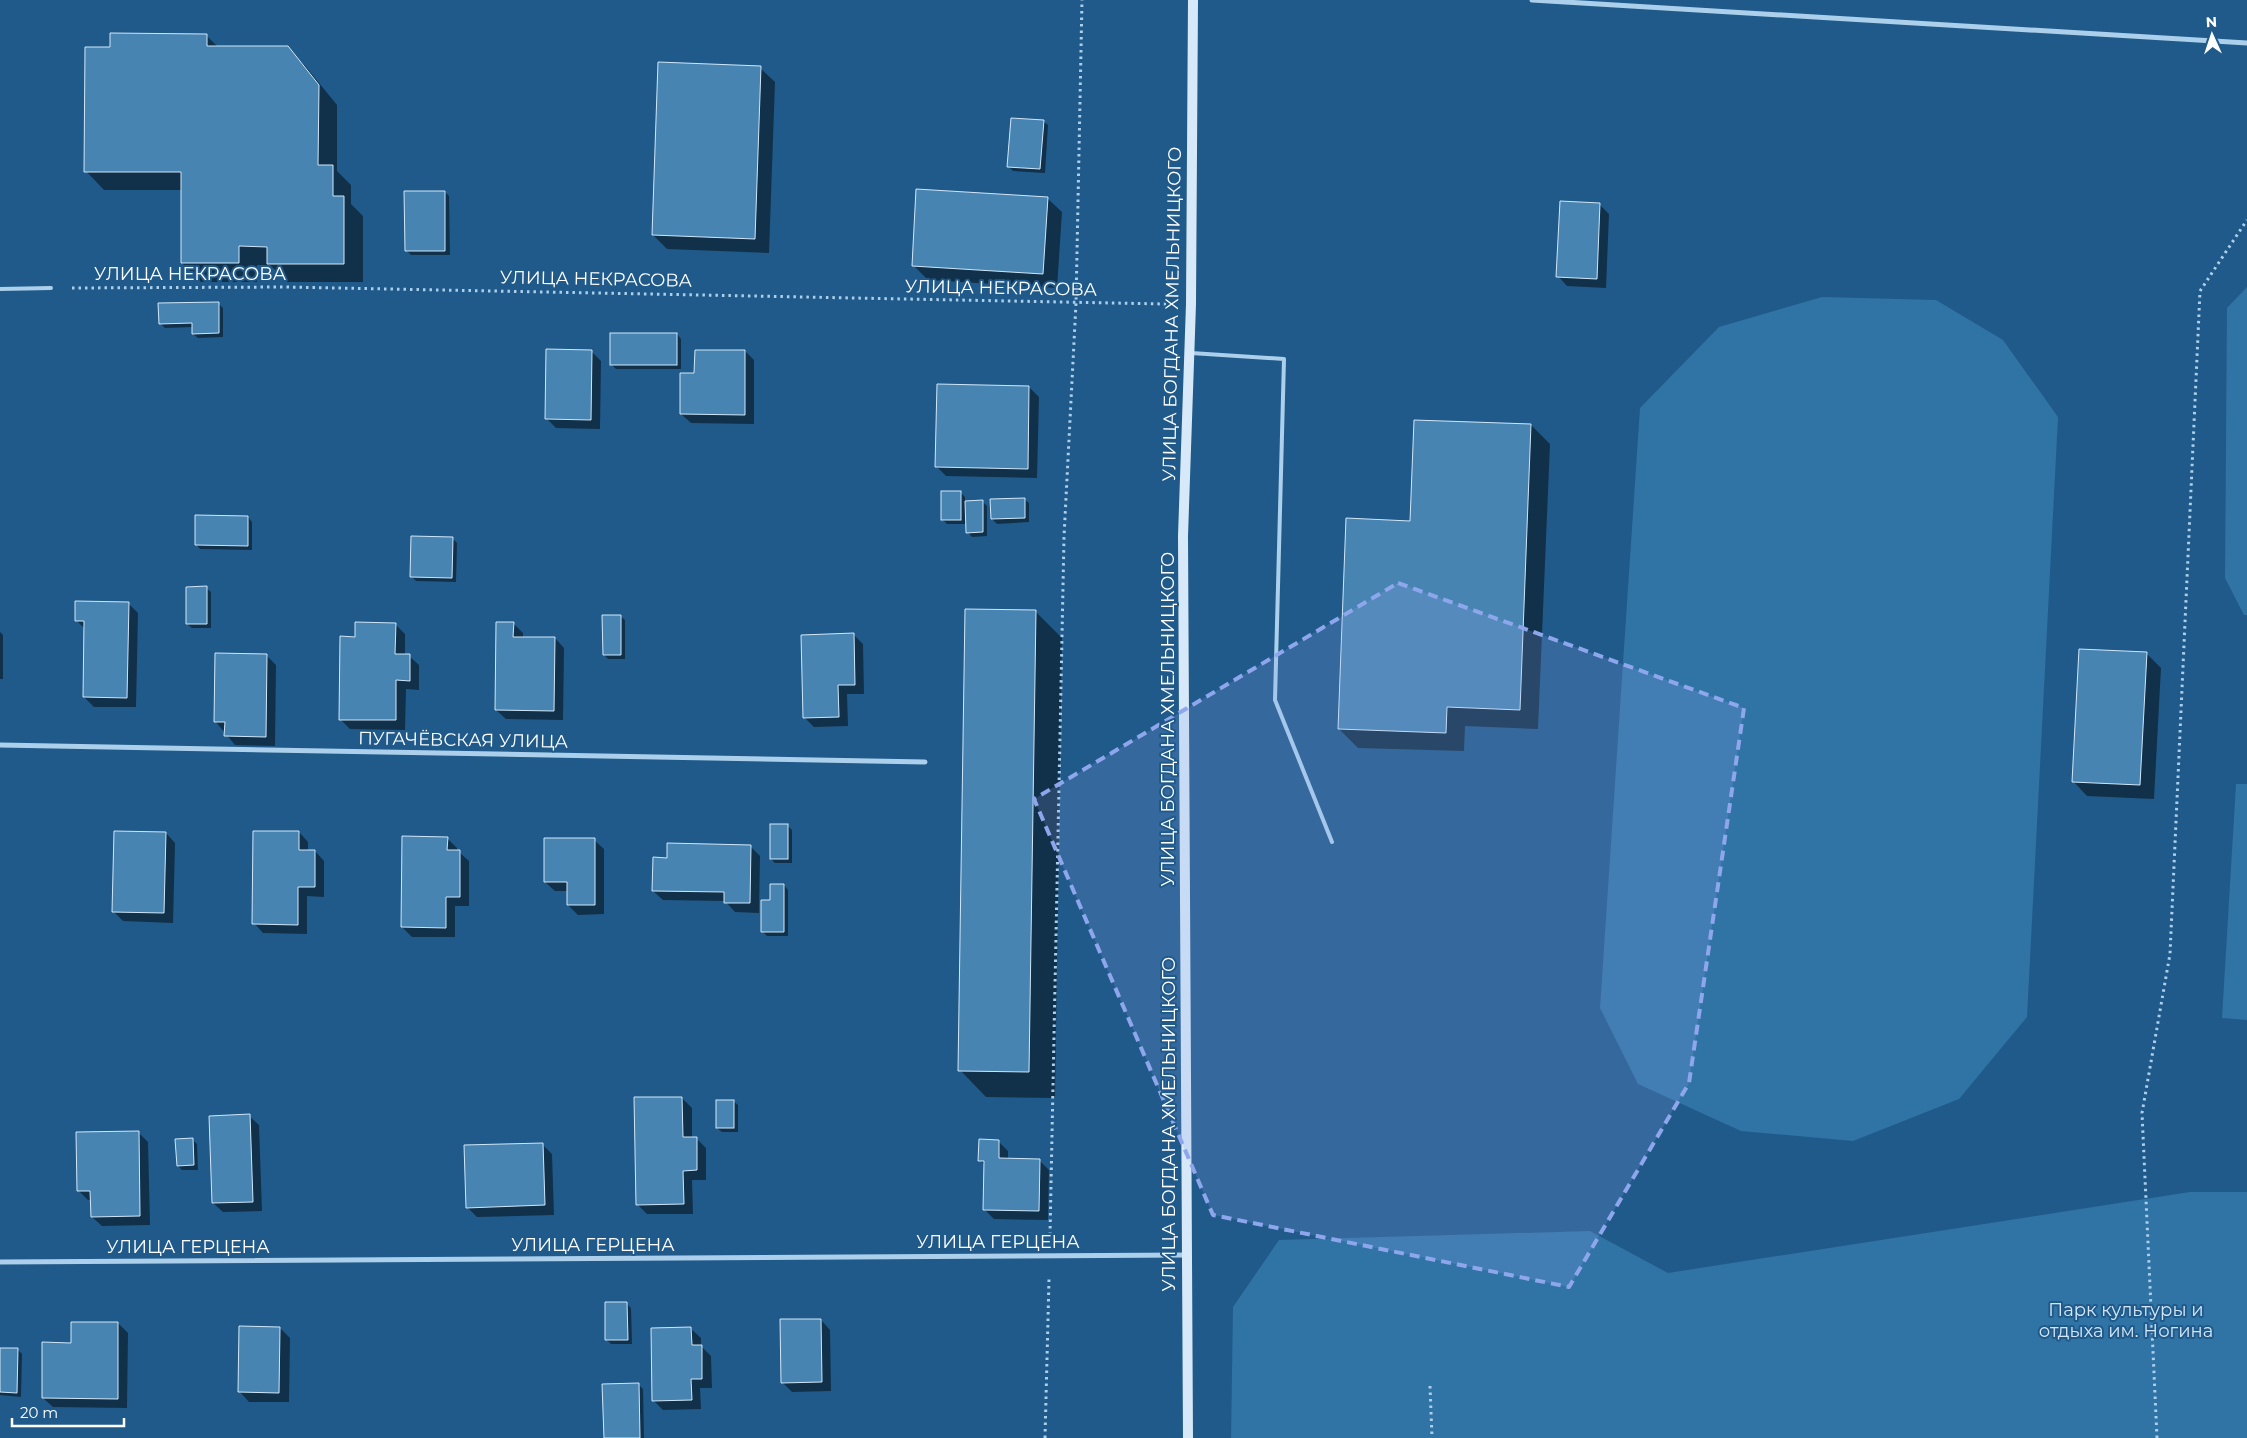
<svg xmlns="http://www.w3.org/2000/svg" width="2247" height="1438" font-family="Montserrat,sans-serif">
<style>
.green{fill:#3073a5}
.shadow{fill:#0007}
.building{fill:#4884b2;stroke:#d1e7f8}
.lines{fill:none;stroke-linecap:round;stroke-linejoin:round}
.path{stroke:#acd0eb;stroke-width:3;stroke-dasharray:2.5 4;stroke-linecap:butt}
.lane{stroke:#acd0eb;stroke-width:4}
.street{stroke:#acd0eb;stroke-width:5}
.secondary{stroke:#d7e9f8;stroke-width:10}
.marked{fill:#8ea6ec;fill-opacity:0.2;stroke:#8ea6ec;stroke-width:4;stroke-dasharray:10 6;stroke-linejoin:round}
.labels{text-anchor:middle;stroke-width:4;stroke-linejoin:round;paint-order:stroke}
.street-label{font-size:18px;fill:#fff;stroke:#205a8a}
.park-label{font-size:18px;fill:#d1e7f8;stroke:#205a8a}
</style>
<rect width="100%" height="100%" fill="#205a8a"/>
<g class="green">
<path d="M2247,287V615H2244L2225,578L2227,308Z"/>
<path d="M1822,297L1936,300L2003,340L2058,417L2027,1017L1959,1099L1853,1141L1741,1131L1638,1084L1600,1008L1640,408L1719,327Z"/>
<path d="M2236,784H2247V1020L2222,1018Z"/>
<path d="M2190,1192H2247V1438H1231L1233,1307L1279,1240L1590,1231L1668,1273Z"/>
</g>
<g class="shadow">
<path d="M206,35L218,47H287L306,67L337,105V171L351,185V204L363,216V282H287L270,265H257V282H201L182,263V190H104L86,171L112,48Z"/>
<path d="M760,68L775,82L769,253L667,249L653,235Z"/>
<path d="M1043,121L1048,125L1045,173L1013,171L1009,167Z"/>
<path d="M445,192L449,196L450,255H411L406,250Z"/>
<path d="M1047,198L1062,212L1057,288L928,280L914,266Z"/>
<path d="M1600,205L1609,214L1606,288L1567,286L1558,276Z"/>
<path d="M218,303L223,308V337L198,338L193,334V327L165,328L160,323Z"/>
<path d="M677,334L681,339V369H616L612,365Z"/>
<path d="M591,351L601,361L600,429L556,428L546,418Z"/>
<path d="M745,351L754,360V424L691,423L681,414L696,374Z"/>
<path d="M1029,387L1039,397L1037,478L946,476L936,466Z"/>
<path d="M1531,425L1550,444L1538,729L1465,726L1464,751L1358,748L1339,729L1411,522Z"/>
<path d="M960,492L965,497V502L982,501L987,506V536L972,537L968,532L967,524H947L943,520Z"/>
<path d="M1024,499L1029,503V522L997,524L992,519Z"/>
<path d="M248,517L252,522V550L200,549L196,544Z"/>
<path d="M452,538L457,543L456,582L416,581L411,576Z"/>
<path d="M206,588L211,592V628H192L187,624Z"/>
<path d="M128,603L138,613L136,707H94L84,697L85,629L76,620Z"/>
<path d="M1036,612L1062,638L1055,1098L986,1097L960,1070Z"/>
<path d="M620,616L625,620V659H608L604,655Z"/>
<path d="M513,623L523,633V638H555L564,648L563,720L506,719L496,710Z"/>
<path d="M395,624L405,634V656H409L419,665V690L406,689L405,730L350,729L341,720L356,638Z"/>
<path d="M0,632L3,635V679H0Z"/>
<path d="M853,634L863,644L864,694H847L848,726L814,727L804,717Z"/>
<path d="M2147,654L2161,668L2154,799L2087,796L2073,781Z"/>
<path d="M267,656L276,665L275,746L235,745L215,721Z"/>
<path d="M788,826L792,830V863H775L771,859Z"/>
<path d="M299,832L308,842V851H315L324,861V897L307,896V934L263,933L254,923Z"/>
<path d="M166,833L175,843L173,923L123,921L113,911Z"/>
<path d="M447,838L457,848V852H459L469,861V906H455V937H412L402,927Z"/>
<path d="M594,840L604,849V914L578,915L568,905V891H555L545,882Z"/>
<path d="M750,846L760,856L759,913L735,912L725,901L663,900L653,891L668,859Z"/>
<path d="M784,885L788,890V936H767L762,931L771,901Z"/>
<path d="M682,1098L692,1108V1139L696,1138L706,1148V1180H692L693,1214H647L637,1204Z"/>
<path d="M733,1101L738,1105V1132H722L717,1128Z"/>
<path d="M249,1116L259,1125L262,1211L223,1212L213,1203Z"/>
<path d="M138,1132L148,1142L150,1225L102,1226L92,1217V1200H88L78,1190Z"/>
<path d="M192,1139L197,1144L198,1170H182L178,1166Z"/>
<path d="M998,1141L1008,1151V1160L1040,1161L1049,1170L1048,1220L994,1219L984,1209L986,1166L980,1160Z"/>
<path d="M542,1144L552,1154L554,1215L477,1217L468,1208Z"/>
<path d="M627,1304L631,1308L632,1344H611L606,1339Z"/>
<path d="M821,1320L830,1330L831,1391L792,1392L782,1382Z"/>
<path d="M118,1323L128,1333L127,1408L53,1407L43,1398Z"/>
<path d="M280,1328L290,1338L289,1402H249L240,1392Z"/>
<path d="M691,1329L701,1338V1346L711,1356L712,1388H700L701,1409L663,1410L653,1400Z"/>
<path d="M0,1349H17L22,1354L21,1397L0,1395Z"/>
<path d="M638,1384L643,1389L644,1438H605Z"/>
</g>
<g class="building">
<path d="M110,33L207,34V46H288L319,85L318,165H333V196H344V264H267V247L239,246V263H181V172H84L85,47H110Z"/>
<path d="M658,62L761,66L755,239L652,235Z"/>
<path d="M1011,118L1044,120L1040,169L1007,167Z"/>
<path d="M916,189L1048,197L1043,274L912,266Z"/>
<path d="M404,191H445V251H405Z"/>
<path d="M1560,201L1600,203L1597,279L1556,277Z"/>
<path d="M219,302V333L192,334V323L159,324L158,303Z"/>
<rect x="610" y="333" width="67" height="32"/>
<path d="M546,349L592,350L591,420L545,419Z"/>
<path d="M695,350H745V415L680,414V373H694Z"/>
<path d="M937,384L1029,386L1028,469L935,467Z"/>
<path d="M1414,420L1531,424L1520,710L1447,707L1446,733L1338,729L1346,518L1410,521Z"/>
<rect x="941" y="491" width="20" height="29"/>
<path d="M1025,498V518L991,519L990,499Z"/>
<path d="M983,500V532L966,533L965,501Z"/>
<path d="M195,515L248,516V546L195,545Z"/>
<path d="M411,536L453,537L452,578L410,577Z"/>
<path d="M207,586V624H186V587Z"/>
<path d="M75,601L129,602L127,698L83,697L84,621H75Z"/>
<path d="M965,609L1036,610L1029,1072L958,1071Z"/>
<path d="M602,615H621V655H603Z"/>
<path d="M355,622L396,623L395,654H410V681L396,680V720H339L340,636L355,637Z"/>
<path d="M496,622H514L513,637H555L554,711L495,710Z"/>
<path d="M854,633L855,685H838L839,717L803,718L801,635Z"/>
<path d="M2079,649L2147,652L2140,785L2072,782Z"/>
<path d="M215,653L267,654L266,737L224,736L225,722H214Z"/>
<rect x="770" y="824" width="18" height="35"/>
<path d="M114,831L166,832L164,913L112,912Z"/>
<path d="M253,831H299V850H315V887H298V925L252,924Z"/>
<path d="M402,836L448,837L447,850H460V897H446V928L401,927Z"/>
<path d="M544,838H595V905H567V882H544Z"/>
<path d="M667,843L751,845L750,903H724V892L652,891L653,857L667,858Z"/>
<path d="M770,884H784V932H761V900H770Z"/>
<path d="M634,1097H682L683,1137H697V1170L683,1171L684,1204L636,1205Z"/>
<rect x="716" y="1100" width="18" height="28"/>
<path d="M250,1114L253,1202L212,1203L209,1116Z"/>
<path d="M139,1131L140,1216L91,1217L90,1191H77L76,1132Z"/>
<path d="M193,1138L194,1165L177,1166L175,1139Z"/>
<path d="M979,1139L999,1140V1158L1040,1159L1039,1211L983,1210L984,1161H978Z"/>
<path d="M543,1143L545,1205L466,1208L464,1145Z"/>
<path d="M605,1302H627L628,1340H605Z"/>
<path d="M780,1319H821L822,1382L781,1383Z"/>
<path d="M71,1322H118V1399L42,1398V1342L71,1343Z"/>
<path d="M239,1326L280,1327L279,1393L238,1392Z"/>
<path d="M691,1327L692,1345H702V1379H691L692,1400L652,1401L651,1328Z"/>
<path d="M0,1348H18L17,1393L0,1392Z"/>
<path d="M639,1383L640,1438H604L602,1384Z"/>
</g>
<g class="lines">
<g class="path">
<path d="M72,288L283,287L1166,304"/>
<path d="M1050,1235L1064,537L1076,303L1082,0"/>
<path d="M1430,1386L1432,1438"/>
<path d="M1045,1438L1049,1279"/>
<path d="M2157,1438L2142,1113L2170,954L2200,291L2247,220"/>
</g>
<g class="lane">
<path d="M0,289L51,288"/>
<path d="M1191,353L1284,359L1275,700L1332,842"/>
</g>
<g class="street">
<path d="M1532,0L2247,43"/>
<path d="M0,745L925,762"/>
<path d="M0,1262L1186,1255"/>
</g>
<path class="secondary" d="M1188,1438L1183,536L1191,304L1193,0"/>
</g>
<path class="marked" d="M1398,583L1744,708L1689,1083L1569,1287L1213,1215L1034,799Z"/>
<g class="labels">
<g class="street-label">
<text x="190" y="280">УЛИЦА НЕКРАСОВА</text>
<text transform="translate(596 279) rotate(1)" y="6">УЛИЦА НЕКРАСОВА</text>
<text transform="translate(1001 288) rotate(1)" y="6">УЛИЦА НЕКРАСОВА</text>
<text transform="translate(1172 314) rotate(-89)" y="6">УЛИЦА БОГДАНА ХМЕЛЬНИЦКОГО</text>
<text transform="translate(1168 719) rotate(-90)" y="6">УЛИЦА БОГДАНА ХМЕЛЬНИЦКОГО</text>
<text transform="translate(463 740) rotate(1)" y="6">ПУГАЧЁВСКАЯ УЛИЦА</text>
<text transform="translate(1169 1124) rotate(-90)" y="6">УЛИЦА БОГДАНА ХМЕЛЬНИЦКОГО</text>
<text x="998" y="1248">УЛИЦА ГЕРЦЕНА</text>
<text x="593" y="1251">УЛИЦА ГЕРЦЕНА</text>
<text x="188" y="1253">УЛИЦА ГЕРЦЕНА</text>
</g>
<g class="park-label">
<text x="2126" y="1316">Парк культуры и<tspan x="2126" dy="21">отдыха им. Ногина</tspan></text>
</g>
</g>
<g transform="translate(2212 35) rotate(357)" stroke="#205a8a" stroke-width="4" paint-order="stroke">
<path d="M0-4L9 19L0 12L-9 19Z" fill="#ffffff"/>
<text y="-8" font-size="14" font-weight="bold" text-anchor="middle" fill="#ffffff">N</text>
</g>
<path d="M12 1418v8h112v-8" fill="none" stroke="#ffffff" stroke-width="2.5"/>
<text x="20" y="1418" font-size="15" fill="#ffffff" stroke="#205a8a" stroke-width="4" paint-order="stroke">20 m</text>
</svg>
